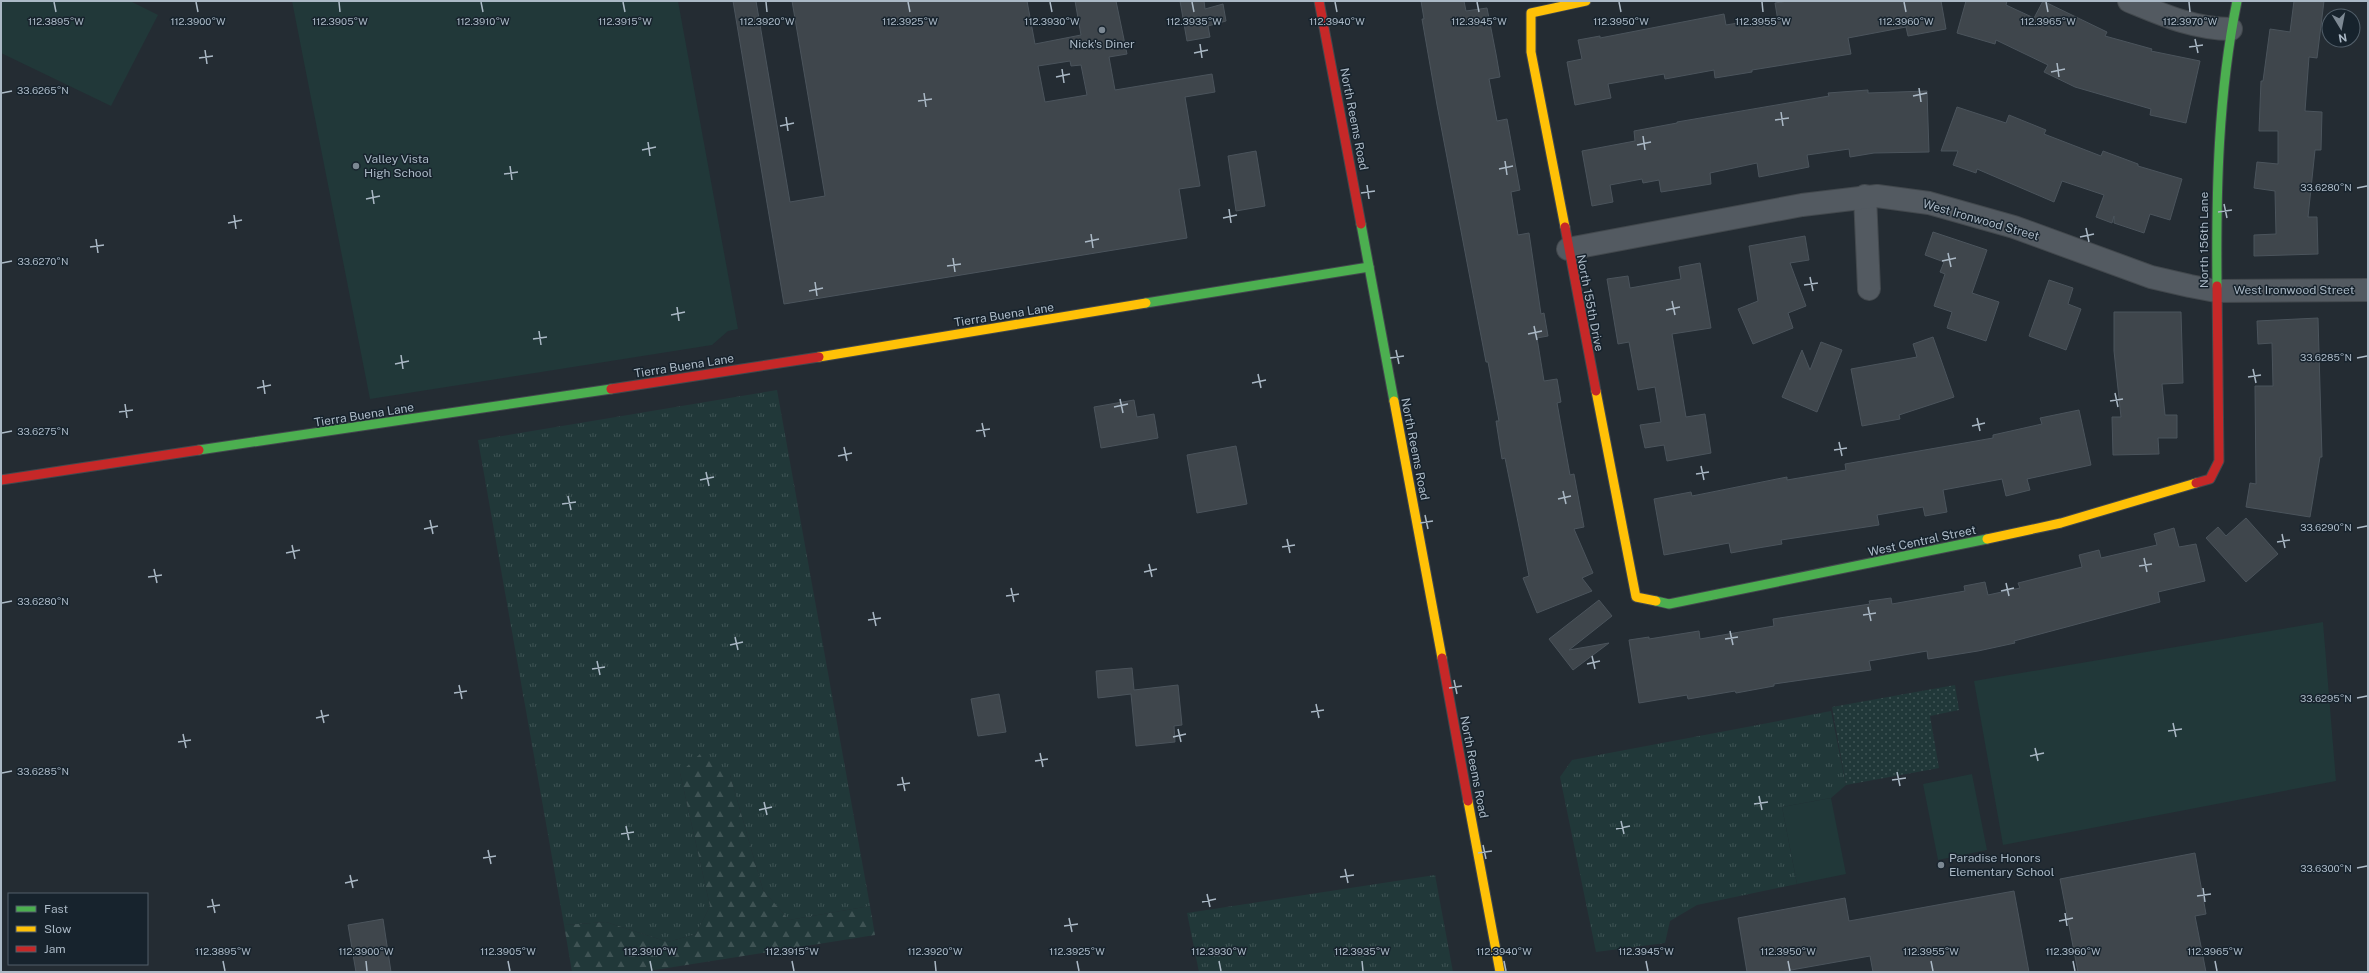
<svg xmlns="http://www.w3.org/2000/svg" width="2369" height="973" font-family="'Public Sans',sans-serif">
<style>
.grass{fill:url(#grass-tufts)}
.forest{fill:url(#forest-firs)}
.park{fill:url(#park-dots)}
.pitch{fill:#213839}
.building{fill:#3f464c;stroke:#4b545c;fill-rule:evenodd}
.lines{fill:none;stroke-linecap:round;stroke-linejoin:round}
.street-casing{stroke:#42484d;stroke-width:24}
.fast-casing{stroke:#42484d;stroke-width:11}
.slow-casing{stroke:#42484d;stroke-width:11}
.jam-casing{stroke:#42484d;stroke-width:11}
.street{stroke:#535a61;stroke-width:22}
.fast{stroke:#4caf50;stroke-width:9}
.slow{stroke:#ffc107;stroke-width:9}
.jam{stroke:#c62828;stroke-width:9}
.ticks{fill:none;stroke:#abb9c6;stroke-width:1.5}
.poi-dot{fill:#7c8893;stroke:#17232d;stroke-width:1.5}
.labels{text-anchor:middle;stroke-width:3;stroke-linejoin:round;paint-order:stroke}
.poi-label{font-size:12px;fill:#abb9c6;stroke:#17232d;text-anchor:start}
.street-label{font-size:12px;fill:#abb9c6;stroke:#17232d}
.ticks-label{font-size:10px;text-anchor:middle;fill:#abb9c6;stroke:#17232d;stroke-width:3;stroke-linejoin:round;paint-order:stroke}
</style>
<defs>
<pattern id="grass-tufts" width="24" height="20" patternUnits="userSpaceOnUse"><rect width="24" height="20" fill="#213839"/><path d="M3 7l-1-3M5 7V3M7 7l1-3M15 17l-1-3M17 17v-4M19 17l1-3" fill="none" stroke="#3f5354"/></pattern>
<pattern id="forest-firs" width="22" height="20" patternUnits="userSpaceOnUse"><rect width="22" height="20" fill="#213839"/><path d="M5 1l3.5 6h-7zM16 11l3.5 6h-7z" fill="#3f5354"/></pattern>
<pattern id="park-dots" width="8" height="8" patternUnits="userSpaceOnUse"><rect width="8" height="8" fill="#213839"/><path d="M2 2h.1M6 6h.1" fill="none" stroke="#3f5354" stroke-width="1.8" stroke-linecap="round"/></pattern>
</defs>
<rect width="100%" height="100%" fill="#242c33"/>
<g class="grass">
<path d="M777,390L870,906L789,920L763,890L730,775L680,773L710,906L696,934L668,942L606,922L564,925L478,440Z"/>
<path d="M1831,711L1846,785L1831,798L1782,807L1797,884L1697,905L1670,921L1665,943L1596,952L1560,777L1572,760Z"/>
<path d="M1435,875L1453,972H1199L1187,913Z"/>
</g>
<path class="forest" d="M702,752L730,775L763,890L789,920L870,906L875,935L642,972H572L564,925L606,922L668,942L696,934L710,906L680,773Z"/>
<path class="park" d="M1955,685L1959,710L1930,716L1939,768L1846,785L1832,707Z"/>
<g class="pitch">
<path d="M1,1H130L158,15L111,106L1,53Z"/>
<path d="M292,1H678L738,329L728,331L712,345L370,399Z"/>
<path d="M2323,622L2336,781L2003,845L1974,681Z"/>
<path d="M1972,774L1987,850L1938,860L1923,784Z"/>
<path d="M1831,798L1846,874L1797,884L1782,807Z"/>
</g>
<g class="building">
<path d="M733,1H756L790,202L825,196L792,1H1027L1035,44L1081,35L1075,1H1116L1127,54L1109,57L1115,90L1212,74L1215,92L1185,97L1200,186L1179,189L1187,238L784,304ZM1070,61L1071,66L1081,65L1087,95L1045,102L1038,66Z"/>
<path d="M1180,1H1204L1205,9L1223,4L1226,21L1208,26L1210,37L1187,41Z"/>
<path d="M1421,1H1464L1466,11L1487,8L1496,54L1500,77L1489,79L1497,121L1507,119L1520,190L1511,192L1518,235L1529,233L1541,314L1544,313L1548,336L1537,338L1544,381L1557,379L1561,402L1557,403L1570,475L1574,474L1584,527L1574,529L1593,573L1582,578L1592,591L1537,613L1523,578L1529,576L1505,458L1502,459L1496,421H1499L1488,362H1486L1437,105L1422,19H1424Z"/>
<path d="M1788,1H1941L1946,29L1908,36L1906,27L1848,38L1851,54L1752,70V72L1715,78L1714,70L1665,79L1664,74L1608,84L1611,98L1575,105L1567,62L1582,59L1578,40L1600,36V38L1724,14L1726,25L1744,22L1745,27L1778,21L1775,3Z"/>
<path d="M1966,1H2007L2006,5L2034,18L2043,1L2107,32L2105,36L2152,49L2151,51L2200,61L2186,123L2150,115L2151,109L2075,87L2044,72L2048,65L1996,40L1995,44L1957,33Z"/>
<path d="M2294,1H2324L2317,58L2309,57L2305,111L2322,112L2321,150H2315L2308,217H2317L2318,254L2254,256V235L2276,234L2275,191L2254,188L2257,162L2278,164V131H2259L2261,81H2263L2270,29L2290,32Z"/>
<path d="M1868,90V93L1927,91L1929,152L1874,153L1850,157L1849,149L1807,155L1809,167L1759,177L1757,163L1710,173L1711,184L1661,192L1659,180L1643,183L1642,179L1610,185L1613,202L1592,206L1582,151L1635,141L1634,131L1677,123V122L1829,96L1828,93Z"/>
<path d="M1957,107L2006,123L2009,115L2046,130L2044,134L2101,156L2103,151L2138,164V166L2182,179L2170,220L2150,214L2144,233L2114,223V216L2112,223L2096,217L2104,195L2062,181L2054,202L1977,169L1976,173L1953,165L1958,151H1941Z"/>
<path d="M1256,151L1265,206L1236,211L1228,156Z"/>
<path d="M1933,232L1987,250L1972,293L1999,302L1986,341L1947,328L1952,312L1934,306L1945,274L1940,272L1944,262L1925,255Z"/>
<path d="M1805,236L1809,260L1790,263L1806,306L1788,313L1793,328L1753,344L1738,309L1758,301L1749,246Z"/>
<path d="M1700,263L1711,328L1672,334L1686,417L1705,414L1711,453L1667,461L1664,445L1645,448L1640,425L1661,422L1655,387L1638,390L1629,342L1618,344L1607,279L1628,276L1630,288L1681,279L1679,267Z"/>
<path d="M2049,280L2073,288L2068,304L2081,309L2066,350L2029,336Z"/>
<path d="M2114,312H2181L2183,383L2162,384L2165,415H2177V438H2158L2159,454L2113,455L2112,417H2121L2114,351Z"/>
<path d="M2318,318L2322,457H2320L2310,517L2246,507L2250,483L2256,484L2255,386H2273L2272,343L2258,344L2257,321Z"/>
<path d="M1933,337L1954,397L1899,415L1900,419L1862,426L1851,369L1917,357L1913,344Z"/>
<path d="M1821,342L1842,350L1817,412L1782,397L1802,350L1810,370Z"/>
<path d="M1134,400L1137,417L1154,414L1158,438L1101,448L1094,407Z"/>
<path d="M2079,410L2091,465L2027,479L2030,490L2006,496L2002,479L1943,490L1947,512L1925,516L1923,507L1877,515L1879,525L1781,540L1782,544L1758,548L1731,553L1729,543L1664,555L1654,499L1691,492L1692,496L1787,477V480L1846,470L1845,464L1993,438V435L2042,424L2040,418Z"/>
<path d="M1236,446L1247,504L1197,513L1187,455Z"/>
<path d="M2246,518L2278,554L2246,582L2206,538L2218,527L2226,536Z"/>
<path d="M2174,528L2179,547L2196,544L2205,581L2158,592L2160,602L2014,641L2015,643L1978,651L1928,659L1927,651L1869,661L1871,670L1774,684V686L1736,693L1735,691L1688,699L1687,695L1639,703L1629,640L1649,637V639L1699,631L1700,639L1774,626L1773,619L1870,604L1869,601L1891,598L1892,604L1965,591L1964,586L1985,582L1988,595L2020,588L2018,583L2082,567L2079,555L2099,550L2101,558L2157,545L2154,534Z"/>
<path d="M1599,600L1612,616L1569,650L1609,643L1573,670L1549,639Z"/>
<path d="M1132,668L1134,690L1178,685L1182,725L1174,726L1175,742L1136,746L1131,694L1098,698L1096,671Z"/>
<path d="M999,694L1006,732L978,736L971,699Z"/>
<path d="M2195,853L2206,914L2195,916L2206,972H2078L2060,879Z"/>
<path d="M2014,891L2029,972H1873L1870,956L1780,972H1747L1738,918L1845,898L1849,921Z"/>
<path d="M383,919L391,972H356L348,925Z"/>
</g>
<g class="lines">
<defs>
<g id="street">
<path d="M2129,1C2163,15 2194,29 2231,29"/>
<path d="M1865,196L1869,289"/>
<path d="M1568,249L1802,205L1877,196L1929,203L2014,227L2151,277L2190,286L2216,291L2368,290"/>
</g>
<g id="fast">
<path d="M1361,224L1394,401"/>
<path d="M2217,286C2216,190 2218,95 2237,1"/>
<path d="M1146,303L1369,267"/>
<path d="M199,450L611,389"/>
<path d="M1656,601L1669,604L1987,539"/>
</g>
<g id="slow">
<path d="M1565,227L1531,52V13L1586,1"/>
<path d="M819,357L1146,303"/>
<path d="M1596,391L1636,597L1656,601"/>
<path d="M1394,401L1442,658"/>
<path d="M1987,539L2061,523L2196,483"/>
<path d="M1468,801L1500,972"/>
</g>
<g id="jam">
<path d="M1319,1L1361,224"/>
<path d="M1565,227L1596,391"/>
<path d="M611,389L819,357"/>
<path d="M1,480L199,450"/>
<path d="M2196,483L2210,479L2219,461L2217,286"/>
<path d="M1442,658L1468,801"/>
</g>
</defs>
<use href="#street" class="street-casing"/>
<use href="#fast" class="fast-casing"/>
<use href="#slow" class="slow-casing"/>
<use href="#jam" class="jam-casing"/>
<use href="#street" class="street"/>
<use href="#fast" class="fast"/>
<use href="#slow" class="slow"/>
<use href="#jam" class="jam"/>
</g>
<path class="ticks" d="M54,2L56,12M196,2L198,12M339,2L340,12M481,2L483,12M623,2L625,12M766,2L767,12M908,2L910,12M1050,2L1052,12M1192,2L1194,12M1335,2L1337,12M1477,2L1479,12M1619,2L1621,12M1762,2L1763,12M1904,2L1906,12M2046,2L2048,12M2189,2L2190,12M2195,39L2198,53M1200,44L1202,58M2189,47L2203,45M205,50L207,64M1194,53L1208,50M199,58L213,56M2057,63L2059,77M1062,69L1064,83M2051,72L2065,69M1056,77L1070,74M1919,88L1921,102M2,93L12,91M924,93L926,107M1913,96L1927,93M918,101L932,99M1781,112L1783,126M786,117L788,131M1775,120L1789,118M780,126L794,123M1643,136L1645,150M648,142L650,156M1637,145L1651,142M642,150L656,147M1505,161L1507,175M510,166L512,180M1499,169L1513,166M504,174L518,172M1367,185L1369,199M2357,188L2367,186M372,190L374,204M1361,193L1375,191M366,199L380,196M2224,204L2227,218M1229,209L1231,223M2218,212L2232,210M234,215L236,229M1223,218L1237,215M228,223L242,220M2086,228L2089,242M1091,234L1093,248M2080,237L2094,234M96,239L98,253M1085,242L1099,239M90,247L104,245M1948,253L1951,267M953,258L955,272M1942,261L1956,258M2,263L12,261M947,266L961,264M1810,277L1813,291M815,282L817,296M1804,285L1818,283M809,291L823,288M1672,301L1675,315M677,307L679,321M1666,310L1680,307M671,315L685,312M1534,326L1537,340M539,331L541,345M1528,334L1542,331M533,339L547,337M1396,350L1399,364M401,355L403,369M1390,358L1404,356M2357,358L2367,356M395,364L409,361M2253,369L2256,383M1258,374L1261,388M2248,377L2261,375M263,380L265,394M1252,383L1266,380M257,388L271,385M2115,393L2118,407M1120,399L1123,413M2110,401L2123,399M125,404L127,418M1114,407L1128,404M119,412L133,410M1977,418L1980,431M982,423L985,437M1972,426L1985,423M976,431L990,429M2,433L12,431M1839,442L1842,456M844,447L847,461M1834,450L1847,448M838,456L852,453M1701,466L1704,480M706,472L709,486M1696,474L1709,472M700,480L714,477M1563,491L1566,504M568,496L571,510M1558,499L1571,496M562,504L576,502M1425,515L1428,529M430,520L433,534M1420,523L1433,521M2357,528L2367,526M424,529L438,526M2282,534L2285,548M1287,539L1290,553M2277,542L2290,540M292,545L295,559M1282,547L1295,545M286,553L300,550M2144,558L2147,572M1149,564L1152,577M2139,566L2152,564M154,569L157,583M1144,572L1157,569M148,577L162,575M2006,583L2009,596M1011,588L1014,602M2001,591L2014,588M1006,596L1019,594M2,603L12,601M1868,607L1871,621M873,612L876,626M1863,615L1876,613M868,620L881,618M1730,631L1733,645M735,637L738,650M1725,639L1738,637M730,645L743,642M1592,656L1595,669M597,661L600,675M1587,664L1600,661M592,669L605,667M1454,680L1457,694M459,685L462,699M1449,688L1462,686M454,693L467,691M2357,698L2367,696M1316,704L1319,718M321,710L324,723M1311,712L1324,710M316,718L329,715M2173,723L2176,737M1178,729L1181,742M2168,731L2182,729M183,734L186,748M1173,737L1186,734M178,742L191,740M2035,748L2038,761M1040,753L1043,767M2030,756L2044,753M1035,761L1048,759M1897,772L1900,786M2,773L12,771M902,777L905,791M1892,780L1906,778M897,785L910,783M1759,796L1762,810M764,802L767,815M1754,804L1768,802M759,810L772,807M1621,821L1624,834M626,826L629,840M1616,829L1630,826M621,834L634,832M1483,845L1486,859M488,850L491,864M1478,853L1492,851M483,858L496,856M2357,868L2367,866M1345,869L1348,883M350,875L353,888M1340,877L1354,875M345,883L358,880M2203,888L2205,902M1207,894L1210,907M2197,896L2211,894M212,899L215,913M1202,902L1216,899M207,907L220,905M2065,913L2067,926M1069,918L1072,932M2059,921L2073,918M1064,926L1078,924M223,961L225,971M366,961L367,971M508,961L510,971M650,961L652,971M792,961L794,971M935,961L936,971M1077,961L1079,971M1219,961L1221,971M1362,961L1363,971M1504,961L1506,971M1646,961L1648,971M1788,961L1790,971M1931,961L1933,971M2073,961L2075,971M2215,961L2217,971"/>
<g class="poi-dot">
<circle cx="1102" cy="30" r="4"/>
<circle cx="356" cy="166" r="4"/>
<circle cx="1941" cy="865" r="4"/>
</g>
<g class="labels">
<g class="poi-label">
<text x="1102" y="48" text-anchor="middle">Nick's Diner</text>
<text x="364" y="163">Valley Vista<tspan x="364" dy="14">High School</tspan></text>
<text x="1949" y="862">Paradise Honors<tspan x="1949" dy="14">Elementary School</tspan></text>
</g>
<g class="street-label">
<text transform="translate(1354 119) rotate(79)" y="4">North Reems Road</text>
<text transform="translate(1981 220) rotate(16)" y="4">West Ironwood Street</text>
<text transform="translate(2204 240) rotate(-90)" y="4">North 156th Lane</text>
<text x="2294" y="294">West Ironwood Street</text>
<text transform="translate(1590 303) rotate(79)" y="4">North 155th Drive</text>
<text transform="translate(1004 315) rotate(-9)" y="4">Tierra Buena Lane</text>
<text transform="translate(684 366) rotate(-9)" y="4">Tierra Buena Lane</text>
<text transform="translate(364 415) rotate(-9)" y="4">Tierra Buena Lane</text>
<text transform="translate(1415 449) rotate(79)" y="4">North Reems Road</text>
<text transform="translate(1922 541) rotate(-12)" y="4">West Central Street</text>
<text transform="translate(1474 767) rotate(79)" y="4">North Reems Road</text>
</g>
</g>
<g class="ticks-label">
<text x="2190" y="25">112.3970°W</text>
<text x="56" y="25">112.3895°W</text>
<text x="198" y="25">112.3900°W</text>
<text x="340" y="25">112.3905°W</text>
<text x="483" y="25">112.3910°W</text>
<text x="625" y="25">112.3915°W</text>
<text x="767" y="25">112.3920°W</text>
<text x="910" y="25">112.3925°W</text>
<text x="1052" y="25">112.3930°W</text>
<text x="1194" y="25">112.3935°W</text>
<text x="1337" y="25">112.3940°W</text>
<text x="1479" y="25">112.3945°W</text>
<text x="1621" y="25">112.3950°W</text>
<text x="1763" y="25">112.3955°W</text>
<text x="1906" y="25">112.3960°W</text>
<text x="2048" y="25">112.3965°W</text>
<text x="43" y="94">33.6265°N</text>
<text x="2326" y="191">33.6280°N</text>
<text x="43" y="265">33.6270°N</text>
<text x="2326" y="361">33.6285°N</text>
<text x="43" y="435">33.6275°N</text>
<text x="2326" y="531">33.6290°N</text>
<text x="43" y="605">33.6280°N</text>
<text x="2326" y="702">33.6295°N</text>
<text x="43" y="775">33.6285°N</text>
<text x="2326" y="872">33.6300°N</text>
<text x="223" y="955">112.3895°W</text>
<text x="366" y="955">112.3900°W</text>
<text x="508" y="955">112.3905°W</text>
<text x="650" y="955">112.3910°W</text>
<text x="792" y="955">112.3915°W</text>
<text x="935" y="955">112.3920°W</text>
<text x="1077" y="955">112.3925°W</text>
<text x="1219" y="955">112.3930°W</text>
<text x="1362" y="955">112.3935°W</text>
<text x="1504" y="955">112.3940°W</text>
<text x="1646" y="955">112.3945°W</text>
<text x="1788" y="955">112.3950°W</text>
<text x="1931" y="955">112.3955°W</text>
<text x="2073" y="955">112.3960°W</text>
<text x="2215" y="955">112.3965°W</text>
</g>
<rect width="2369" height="973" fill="none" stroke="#abb9c6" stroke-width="4"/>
<rect x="8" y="893" width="140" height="72" fill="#17232d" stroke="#525f6a"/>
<rect x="16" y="906" width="20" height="6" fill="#4caf50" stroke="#525f6a"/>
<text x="44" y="913" font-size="12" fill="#abb9c6">Fast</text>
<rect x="16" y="926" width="20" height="6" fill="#ffc107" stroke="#525f6a"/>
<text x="44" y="933" font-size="12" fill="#abb9c6">Slow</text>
<rect x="16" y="946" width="20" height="6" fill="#c62828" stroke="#525f6a"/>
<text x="44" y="953" font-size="12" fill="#abb9c6">Jam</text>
<g transform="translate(2341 28) rotate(170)"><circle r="19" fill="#17232d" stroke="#525f6a"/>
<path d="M0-3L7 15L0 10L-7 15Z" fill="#7c8893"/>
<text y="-6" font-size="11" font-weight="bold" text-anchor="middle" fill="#abb9c6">N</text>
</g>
</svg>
